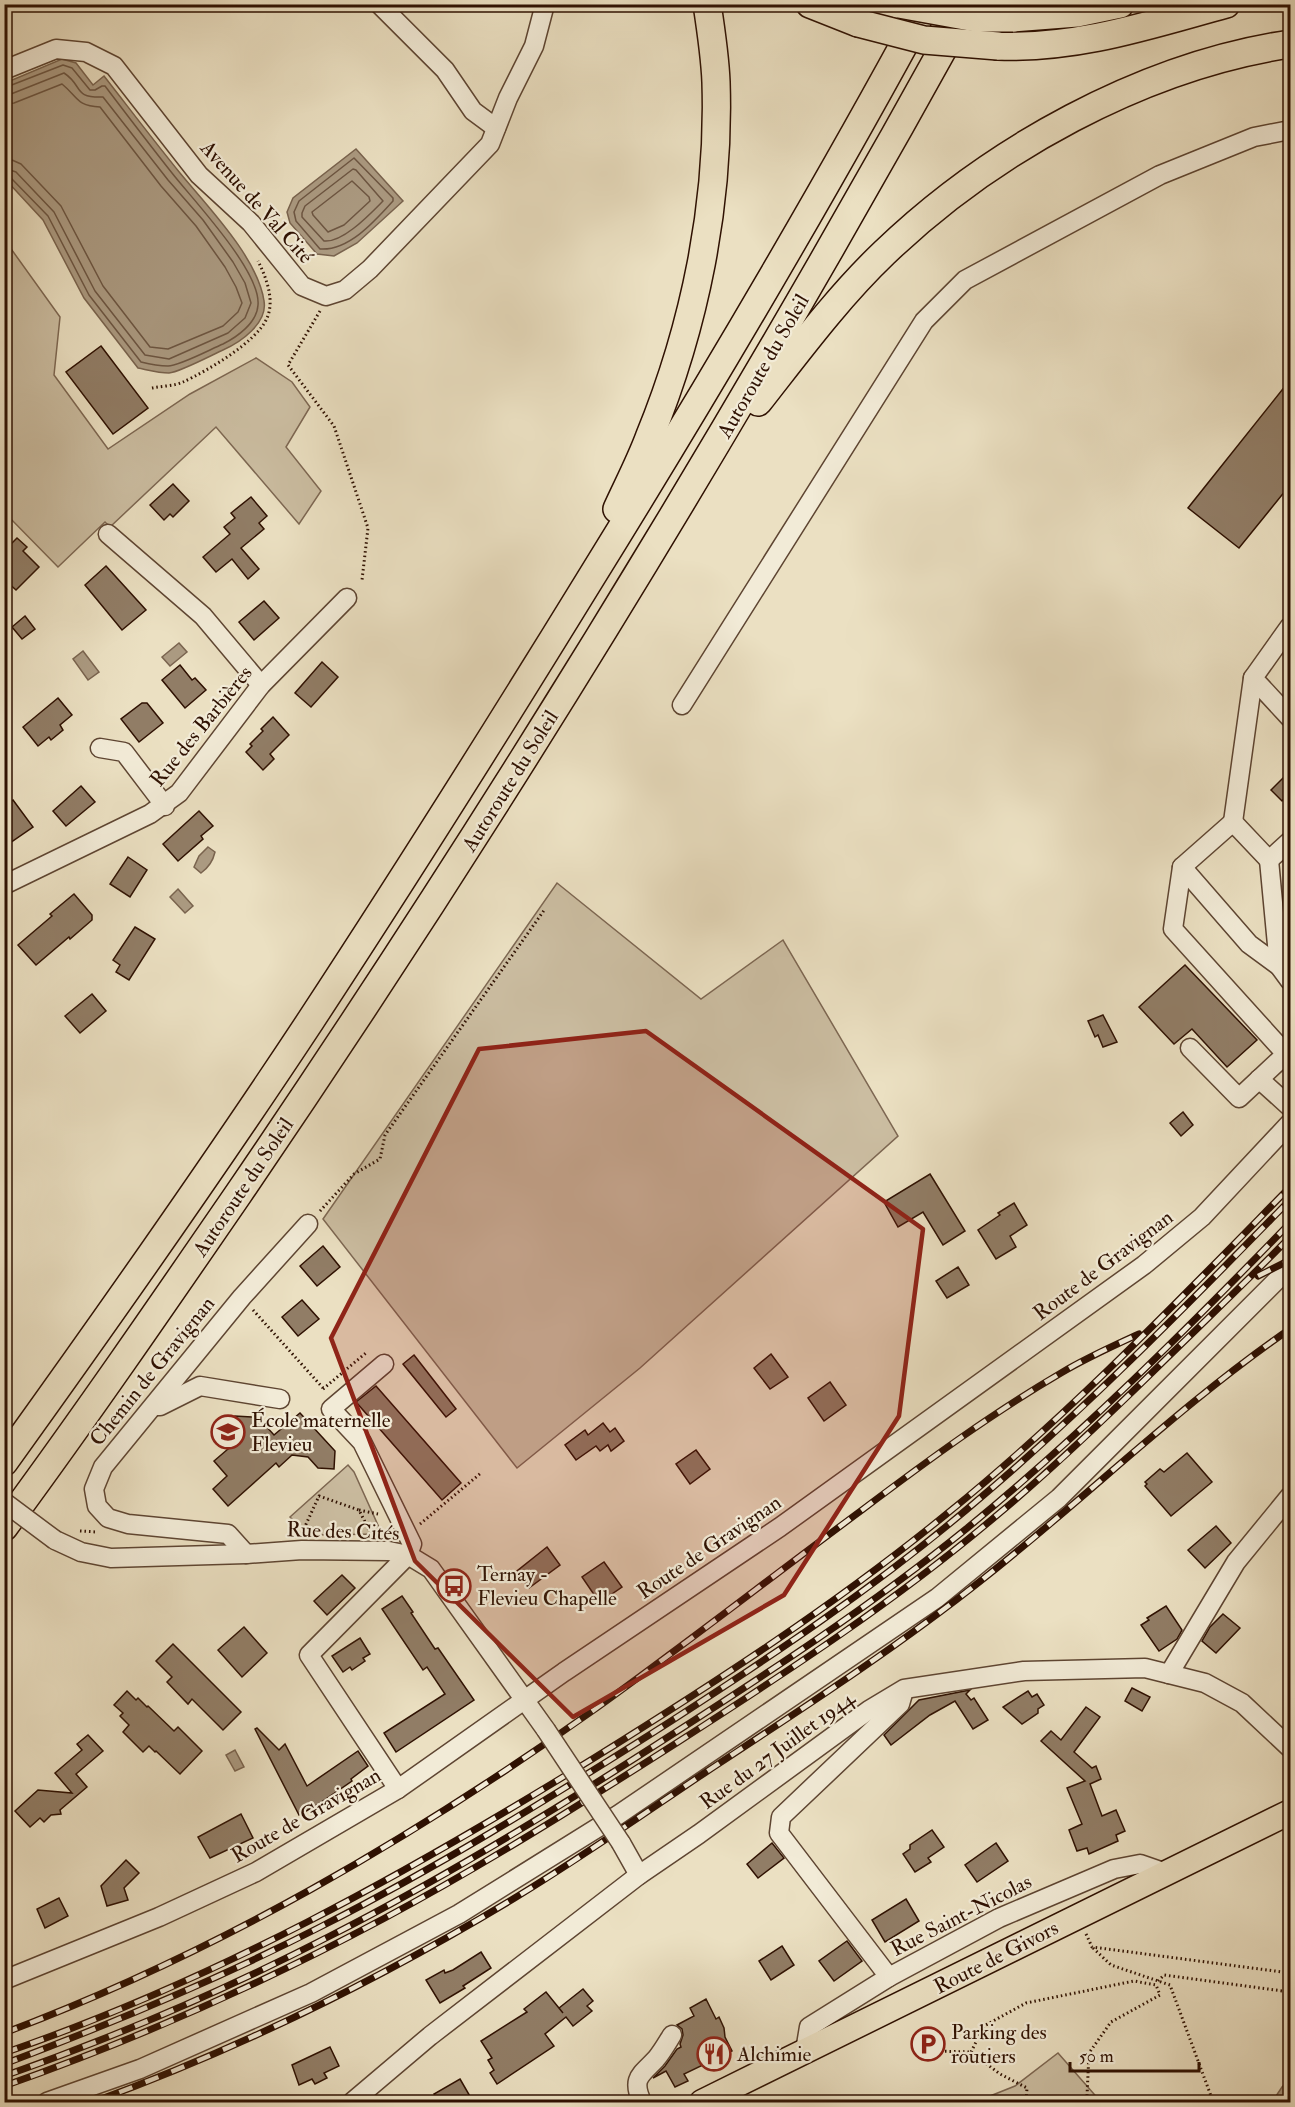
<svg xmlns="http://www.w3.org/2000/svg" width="1295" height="2107" font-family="'IM FELL Double Pica',serif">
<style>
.green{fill:#cbbda1;stroke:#7d6752;stroke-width:1.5}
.water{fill:#ab9a81;stroke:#79634e;stroke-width:1.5}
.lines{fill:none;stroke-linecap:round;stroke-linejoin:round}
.shore{stroke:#6d5642;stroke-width:1.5}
.building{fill:#917d66;stroke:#2f1102;stroke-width:1.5}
.minor-casing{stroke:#5e4532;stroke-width:21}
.major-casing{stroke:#2f1102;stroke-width:27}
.highway-casing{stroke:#2f1102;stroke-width:30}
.path{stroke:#2f1102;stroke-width:3;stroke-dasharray:1.5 3;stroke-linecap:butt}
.minor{stroke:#f2ebd7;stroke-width:18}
.major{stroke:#ebe0c2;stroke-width:24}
.highway{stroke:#ebe0c2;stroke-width:27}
.rail-casing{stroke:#2f1102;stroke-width:7}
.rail{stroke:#f2ebd7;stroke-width:4.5;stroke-dasharray:14;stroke-linecap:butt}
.minor-bridge-casing{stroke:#5e4532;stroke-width:21;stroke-linecap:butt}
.highway-bridge-casing{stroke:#2f1102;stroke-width:30;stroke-linecap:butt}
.minor-bridge{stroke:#f2ebd7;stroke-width:18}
.highway-bridge{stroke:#ebe0c2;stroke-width:27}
.marked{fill:#8f2418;fill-opacity:0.2;stroke:#8f2418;stroke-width:4.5;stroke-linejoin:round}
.labels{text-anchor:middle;stroke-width:4.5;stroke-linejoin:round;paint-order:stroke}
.street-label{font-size:21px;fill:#2f1102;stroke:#f2ebd7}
.poi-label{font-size:21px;fill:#2f1102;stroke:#f2ebd7;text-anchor:start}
</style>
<rect width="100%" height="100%" fill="#ebe0c2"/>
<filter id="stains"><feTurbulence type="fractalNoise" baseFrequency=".00333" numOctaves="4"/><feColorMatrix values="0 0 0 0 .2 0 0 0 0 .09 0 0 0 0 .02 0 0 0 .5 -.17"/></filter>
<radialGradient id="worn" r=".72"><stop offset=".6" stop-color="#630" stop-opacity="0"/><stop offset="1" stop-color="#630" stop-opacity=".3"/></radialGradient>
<g class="green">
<path d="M4,239L60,317L54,375L108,449L190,394L256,358L292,382L310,407L286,447L321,491L299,524L216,427L110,527L105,522L58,567L5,513Z"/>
<path d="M557,883L701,999L783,940L898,1136L640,1368L517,1468L323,1219Z"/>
<path d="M348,1465L354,1472L382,1534L308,1535L290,1517Z"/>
<path d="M1058,2053L1101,2102H975L1015,2086Z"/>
</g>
<g class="water">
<path d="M62,59L76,63L93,85L104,76C129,108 154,141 180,173C207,206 258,258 264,301C268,323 241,342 223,350C212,355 180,372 169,373C159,373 148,370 138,368L84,298L43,220L5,179V83Z"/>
<path d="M356,149L403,201L357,243L334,256L317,254L290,223L287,212L293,198Z"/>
<path d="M179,643L187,652L170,666L162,657Z"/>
<path d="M83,651L99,672L88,680L73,659Z"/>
<path d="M208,847L215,852C213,861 208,868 201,873L194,867L199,856Z"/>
<path d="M178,889L193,906L185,913L170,897Z"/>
<path d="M235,1750L244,1767L235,1771L226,1755Z"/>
<path d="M1290,2079V2102H1272L1282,2087Z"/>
</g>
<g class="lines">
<g class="shore">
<path d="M4,88L63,65L72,68L90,90H95L102,86H105C127,115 149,144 172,173C193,200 261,271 258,305C257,323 237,337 223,344C211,349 179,366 168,366C159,366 149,364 141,362L89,295L48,216L11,178L4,176"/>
<path d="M4,95L11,94L64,73C84,86 72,98 103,97L168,180L203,220L233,262L245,283L251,303L245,318L228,333L169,359L145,355L95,291L54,212L16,172L4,168"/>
<path d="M4,104L14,103L62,84C78,97 76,106 100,107L161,186L196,226L225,267L236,287L242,303L238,312L223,326L168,349L150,347L103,286L61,206L21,164L12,160L4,159"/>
<path d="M354,158L393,198V201C375,221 349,251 320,249L296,221L294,212L299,201Z"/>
<path d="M353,169L356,170L383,201C370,214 343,243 324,241L302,217V213L305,206Z"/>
<path d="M352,181L369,197L370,201L344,225L328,232L313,215L312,212Z"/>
</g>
</g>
<g class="building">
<path d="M101,346L148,408L113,434L66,372Z"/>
<path d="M1290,380V485L1239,548L1188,508Z"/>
<path d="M173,484L189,501L173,517L170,514L164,520L150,505Z"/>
<path d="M251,497L267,516L259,523L264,529L241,548L259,569L248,579L232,559L216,572L203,557L230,534L224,527L235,518L231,513Z"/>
<path d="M17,538L27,547L23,551L39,567L16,590L4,579V551Z"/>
<path d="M106,566L146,610L122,630L85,585Z"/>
<path d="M264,601L279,618L254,640L239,622Z"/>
<path d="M25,616L35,629L22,639L12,627Z"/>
<path d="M322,662L338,677L311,707L295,693Z"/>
<path d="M180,665L192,680L195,678L206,690L185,708L162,680Z"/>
<path d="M58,698L72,715L60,725L63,730L51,740L49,737L38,746L23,727Z"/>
<path d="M142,703H147L163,723L139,742L121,719Z"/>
<path d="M273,717L289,735L270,754L274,759L263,770L246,752L252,746L250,744L263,731L261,729Z"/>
<path d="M1290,771V792L1282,801L1271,790Z"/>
<path d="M81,786L95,802L66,826L53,811Z"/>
<path d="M13,800L33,827L4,847V806Z"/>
<path d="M199,811L213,826L201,836L203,839L178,861L163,844Z"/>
<path d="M128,857L147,870L130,897L110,884Z"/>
<path d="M74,894L92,915V920L70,939L69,937L36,965L18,945L52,916L50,914Z"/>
<path d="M135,927L155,939L129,980L116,972L120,965L113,960Z"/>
<path d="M1185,965L1257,1040L1227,1067L1192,1029L1174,1044L1139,1007Z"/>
<path d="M92,994L106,1011L80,1033L65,1016Z"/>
<path d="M1103,1015L1117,1042L1103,1047L1098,1035L1095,1037L1088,1021Z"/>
<path d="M1183,1112L1193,1125L1181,1136L1170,1123Z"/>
<path d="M930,1174L965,1231L943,1245L923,1212L898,1227L884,1202Z"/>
<path d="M1014,1203L1027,1225L1010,1236L1016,1247L996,1259L978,1230L1000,1215L998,1213Z"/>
<path d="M323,1246L340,1267L317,1286L300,1266Z"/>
<path d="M958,1267L969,1285L947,1298L936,1281Z"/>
<path d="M302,1300L319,1319L298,1336L282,1317Z"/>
<path d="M771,1354L788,1377L770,1389L754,1368Z"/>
<path d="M414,1355L456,1409L446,1417L403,1364Z"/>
<path d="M830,1382L846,1405L824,1421L808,1398Z"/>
<path d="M376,1386L461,1483L442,1500L356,1402Z"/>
<path d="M300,1413L335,1451L334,1469L318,1468L308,1457L292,1455L279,1467L276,1463L228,1506L213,1489L227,1476L214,1461L235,1443L230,1437L234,1433L235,1416L252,1417L255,1414L274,1435Z"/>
<path d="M603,1423L610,1432L615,1428L624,1441L611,1451L608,1445L600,1451L596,1446L576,1460L565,1445L585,1430L588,1435Z"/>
<path d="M696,1450L710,1469L690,1484L676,1464Z"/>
<path d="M1187,1453L1212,1482L1171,1516L1145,1486L1147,1484L1145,1482L1160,1469L1164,1472Z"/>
<path d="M1216,1526L1231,1543L1205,1568L1188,1550Z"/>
<path d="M547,1547L560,1565L529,1588L517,1571Z"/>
<path d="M604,1562L622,1587L606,1598L604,1595L597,1599L582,1577Z"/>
<path d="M342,1575L355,1588L327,1615L314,1601Z"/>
<path d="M402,1596L413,1612L411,1613L435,1649L438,1648L474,1700L396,1752L384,1733L445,1694L427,1667L423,1670L382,1609Z"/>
<path d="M1166,1606L1182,1630L1177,1639L1159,1651L1141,1625L1149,1620L1147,1618Z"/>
<path d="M1223,1614L1240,1628L1216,1653L1202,1641L1210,1627Z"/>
<path d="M244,1627L267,1653L242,1677L218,1650Z"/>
<path d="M360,1638L370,1654L363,1658L365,1661L352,1670L350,1667L343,1672L332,1656Z"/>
<path d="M173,1644L241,1712L223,1730L192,1699L188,1704L167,1682L172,1677L156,1661Z"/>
<path d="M1132,1688L1150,1697L1142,1711L1125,1701Z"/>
<path d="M970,1690L966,1694L971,1700L974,1698L988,1720L973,1729L955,1701L930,1715L891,1745L884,1735L919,1700Z"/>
<path d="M127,1691L136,1700L138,1698L147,1707L148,1706L174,1731L178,1727L202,1751L180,1774L156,1751L155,1752L149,1746L143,1752L123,1732L129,1725L120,1716L123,1713L114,1705Z"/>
<path d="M1028,1691L1032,1697L1037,1694L1044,1705L1038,1709V1713L1022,1724L1003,1707Z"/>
<path d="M1086,1707L1100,1717L1074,1752L1092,1768L1096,1766L1101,1779L1090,1784L1102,1816L1116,1810L1125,1831L1116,1835L1118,1841L1089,1854L1087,1848L1077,1851L1069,1830L1082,1824L1067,1788L1085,1781L1041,1741L1051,1731L1061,1740Z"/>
<path d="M257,1728L279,1750L285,1744L307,1786L358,1751L368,1766L351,1779L352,1781L317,1805L299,1815L255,1729Z"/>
<path d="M88,1735L103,1751L76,1774L87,1787L60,1810L61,1814L51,1815L44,1822L40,1818L30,1827L15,1811L38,1790L72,1793L55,1773L82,1750L77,1744Z"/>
<path d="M241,1814L253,1838L210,1858L198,1837Z"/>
<path d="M932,1830L944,1847L928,1858L931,1862L915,1872L903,1854L910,1849V1845Z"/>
<path d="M772,1843L784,1858L758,1878L747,1864Z"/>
<path d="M996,1843L1008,1861L977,1882L965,1865Z"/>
<path d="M126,1860L139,1873L124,1888L128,1900L107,1906L101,1886Z"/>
<path d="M59,1898L68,1916L45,1928L37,1909Z"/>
<path d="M906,1899L919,1921L885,1942L872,1920Z"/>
<path d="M847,1941L862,1961L834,1981L819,1961Z"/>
<path d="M782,1946L794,1965L771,1980L759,1961Z"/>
<path d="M481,1952L491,1968L463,1986L465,1988L440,2003L426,1980L444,1970L445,1973L453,1970Z"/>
<path d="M583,1989L593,2001L587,2006L592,2011L573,2026L566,2017L545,2034L554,2046L497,2084L490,2073L494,2070L488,2060L492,2058L481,2041L527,2012L524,2009L546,1992L563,2013L559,2008Z"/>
<path d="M706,1999L716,2019L719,2017L724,2028L725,2037L732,2051L684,2074L688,2081L675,2087L666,2071L653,2078L665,2066L677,2049L681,2047L680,2044L683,2035L682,2029L677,2025L694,2016L690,2008Z"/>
<path d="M330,2047L339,2066L324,2073L327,2078L315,2084L312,2079L299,2085L292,2065Z"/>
<path d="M460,2079L471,2098L463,2103H439L434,2094Z"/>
</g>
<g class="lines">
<defs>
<g id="minor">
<path d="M379,4L445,70L473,111L496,128"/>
<path d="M4,70L56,49L86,52L114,66L199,175L251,223L302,286L326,296L345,290L370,269L490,144L508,98L534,46L545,4"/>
<path d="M108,534L203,616L261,685"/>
<path d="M1290,626L1253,678L1290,718"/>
<path d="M682,705L924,321L965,280L1160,175L1254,137L1290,130"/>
<path d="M100,748L124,752L165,806"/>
<path d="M1233,822L1253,678"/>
<path d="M1269,860L1279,966L1290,981"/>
<path d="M1182,867L1249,944L1279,966"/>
<path d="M4,885L150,814L179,793L261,685L347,598"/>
<path d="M1190,1048L1239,1098L1286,1054L1173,929L1182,867L1233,822L1269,860L1290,841"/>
<path d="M1259,1079L1290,1107"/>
<path d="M384,1364L331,1409L362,1442L412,1544L408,1555L309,1655L398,1789"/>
<path d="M155,1406H160L200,1386L280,1399"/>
<path d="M55,1540L81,1552L111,1558L246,1554L302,1550L389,1551L408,1555L431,1569L546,1730"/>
<path d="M246,1554L228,1534L128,1524L108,1518L97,1506L94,1489L103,1467L242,1297L308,1224"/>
<path d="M1169,1674L1236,1562L1290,1496"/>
<path d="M621,1843L639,1875"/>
<path d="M889,1977L779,1833L781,1817L900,1704L904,1690"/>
<path d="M4,1980L159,1917L256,1872L398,1789L564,1672L780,1527L1144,1265L1202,1217L1290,1123"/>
<path d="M805,2051L809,2027L889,1977L999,1918L1114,1869L1140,1864L1166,1873"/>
<path d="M47,2102L140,2069L311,1993L459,1914L618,1815L937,1598L1059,1498L1290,1267"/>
<path d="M352,2102L430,2036L639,1875L699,1834L869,1710L904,1689L1024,1671L1145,1668L1205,1683L1242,1703L1290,1748"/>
<path d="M642,2102C631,2078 641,2075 656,2059C662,2052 667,2043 672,2035"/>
</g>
<path id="major" d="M702,2102L1290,1812"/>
<g id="highway">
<path d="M810,4L858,23"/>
<path d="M1013,18L1077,13L1120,4"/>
<path d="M998,46C1079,49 1149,25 1226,4"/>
<path d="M758,402C798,351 837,298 884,253C991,150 1143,66 1290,44"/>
<path d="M617,509C628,485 640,462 649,438C695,326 720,203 716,82C715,56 711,30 707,4"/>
<path d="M4,1462C109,1316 212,1170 311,1020C406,875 498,729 589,581C706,392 820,200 926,4"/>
<path d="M4,1527C85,1417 162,1305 239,1193C501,809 743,412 968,4"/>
</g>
</defs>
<use href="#minor" class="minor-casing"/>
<use href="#major" class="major-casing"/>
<use href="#highway" class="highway-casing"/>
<g class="path">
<path d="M320,311L288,365L334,426L368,528L362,580"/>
<path d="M152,388C162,386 174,386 183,382C207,371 257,342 267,318C275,300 266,277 258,261"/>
<path d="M320,1211L354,1174L380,1159L385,1135L545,909"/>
<path d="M253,1310L323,1388"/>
<path d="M323,1389L367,1352"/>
<path d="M359,1510L378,1514"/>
<path d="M420,1524L481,1473"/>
<path d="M80,1531L97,1532"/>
<path d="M302,1533L319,1496L359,1510L371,1534"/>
<path d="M1086,1934L1092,1947L1290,1973"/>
<path d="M1093,1948L1111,1965L1170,1985L1211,2096"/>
<path d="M1158,1981L1164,1975L1290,1992"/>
<path d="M936,2051L971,2052L1000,2074L1027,2088L1026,2102"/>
<path d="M971,2052L984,2026L1026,2003L1134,1981L1156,1985L1160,1995L1111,2022L1089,2053L1087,2096L1073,2102"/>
</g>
<use href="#minor" class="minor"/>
<use href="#major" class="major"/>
<use href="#highway" class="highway"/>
<defs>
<g id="rail">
<path d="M1258,1276L1290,1260"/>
<path d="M4,2033C217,1953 413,1838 598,1707C687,1643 774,1575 862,1510C927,1461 991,1414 1061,1373C1086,1358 1113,1346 1139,1334"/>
<path d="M4,2053C214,1981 406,1874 594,1758C716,1682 838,1603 949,1512C1071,1413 1181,1298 1290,1187"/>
<path d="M4,2064C113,2023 219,1979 322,1926C436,1868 545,1801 654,1732C766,1660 878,1586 979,1499C1089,1406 1190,1302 1290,1200"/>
<path d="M4,2076C115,2037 223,1991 328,1937C444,1878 555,1810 665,1739C768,1673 871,1606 966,1529C1081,1435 1187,1329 1290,1223"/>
<path d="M4,2086C135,2040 261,1984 383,1919C484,1865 581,1804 678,1742C787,1672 897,1600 996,1516C1056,1466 1112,1412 1168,1357C1209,1317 1250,1278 1290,1237"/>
<path d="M93,2102C239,2049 380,1979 513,1899C579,1859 642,1815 706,1772C800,1710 895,1649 983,1579C1087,1497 1181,1404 1290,1329"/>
</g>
</defs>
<use href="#rail" class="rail-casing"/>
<use href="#rail" class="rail"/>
<defs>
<g id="minor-bridge">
<path d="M4,1502L55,1540"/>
<path d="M546,1730L621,1843"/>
</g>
<g id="highway-bridge">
<path d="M899,4L976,18H1013"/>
<path d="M858,23L924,40L998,46"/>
</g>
</defs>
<use href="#minor-bridge" class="minor-bridge-casing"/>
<use href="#highway-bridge" class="highway-bridge-casing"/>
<use href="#minor-bridge" class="minor-bridge"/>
<use href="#highway-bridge" class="highway-bridge"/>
</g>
<path class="marked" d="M646,1031L923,1229L899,1416L784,1595L573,1717L415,1561L331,1338L479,1049Z"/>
<defs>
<symbol id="school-ring" viewBox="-11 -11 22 22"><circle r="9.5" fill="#f2ebd7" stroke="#8f2418" stroke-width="1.5"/><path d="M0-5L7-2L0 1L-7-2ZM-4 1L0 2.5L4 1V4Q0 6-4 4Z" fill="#8f2418"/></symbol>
<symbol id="bus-ring" viewBox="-11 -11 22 22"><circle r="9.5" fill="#f2ebd7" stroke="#8f2418" stroke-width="1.5"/><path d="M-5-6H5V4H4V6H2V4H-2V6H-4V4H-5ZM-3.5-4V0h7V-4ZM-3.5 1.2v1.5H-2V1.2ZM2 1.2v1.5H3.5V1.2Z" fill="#8f2418"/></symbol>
<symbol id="parking-ring" viewBox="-11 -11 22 22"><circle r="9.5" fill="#f2ebd7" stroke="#8f2418" stroke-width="1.5"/><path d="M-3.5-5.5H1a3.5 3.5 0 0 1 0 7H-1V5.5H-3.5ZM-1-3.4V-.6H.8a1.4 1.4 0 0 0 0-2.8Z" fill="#8f2418"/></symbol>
<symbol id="restaurant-ring" viewBox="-11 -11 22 22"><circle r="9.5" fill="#f2ebd7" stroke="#8f2418" stroke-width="1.5"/><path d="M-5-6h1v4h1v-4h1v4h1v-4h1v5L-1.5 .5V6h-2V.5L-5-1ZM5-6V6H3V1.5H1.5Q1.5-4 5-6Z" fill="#8f2418"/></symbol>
</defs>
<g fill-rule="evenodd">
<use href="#school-ring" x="209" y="1413" width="38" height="38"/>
<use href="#bus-ring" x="435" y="1567" width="38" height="38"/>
<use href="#parking-ring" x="909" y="2025" width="38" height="38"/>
<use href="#restaurant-ring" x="695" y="2035" width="38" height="38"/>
</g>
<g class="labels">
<g class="street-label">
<text transform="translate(257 202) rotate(48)" y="7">Avenue de Val Cité</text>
<text transform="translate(763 366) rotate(-60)" y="7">Autoroute du Soleil</text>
<text transform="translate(201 726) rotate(-51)" y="7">Rue des Barbières</text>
<text transform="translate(510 781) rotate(-58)" y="7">Autoroute du Soleil</text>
<text transform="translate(243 1187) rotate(-56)" y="7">Autoroute du Soleil</text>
<text transform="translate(1103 1265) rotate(-37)" y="7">Route de Gravignan</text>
<text transform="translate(152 1371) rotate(-51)" y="7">Chemin de Gravignan</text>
<text transform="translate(343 1531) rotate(2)" y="7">Rue des Cités</text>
<text transform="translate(709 1547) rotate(-34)" y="7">Route de Gravignan</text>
<text transform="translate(777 1750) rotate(-36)" y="7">Rue du 27 Juillet 1944</text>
<text transform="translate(306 1815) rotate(-30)" y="7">Route de Gravignan</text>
<text transform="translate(961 1915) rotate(-27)" y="7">Rue Saint-Nicolas</text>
<text transform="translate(996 1957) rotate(-27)" y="7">Route de Givors</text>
</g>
<g class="poi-label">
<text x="251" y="1427">École maternelle<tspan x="251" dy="24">Flevieu</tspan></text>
<text x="477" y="1581">Ternay -<tspan x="477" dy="24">Flevieu Chapelle</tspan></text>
<text x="951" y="2039">Parking des<tspan x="951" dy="24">routiers</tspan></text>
<text x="737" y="2061">Alchimie</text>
</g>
</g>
<rect width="1295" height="2107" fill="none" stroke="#ebe0c2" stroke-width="24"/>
<rect x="6" y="6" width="1283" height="2095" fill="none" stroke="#2f1102" stroke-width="3"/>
<rect x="12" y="12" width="1271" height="2083" fill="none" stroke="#2f1102" stroke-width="1.5"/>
<path d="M1070 2062v9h129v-9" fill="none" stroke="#2f1102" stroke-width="3"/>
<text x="1079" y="2062" font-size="18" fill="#2f1102" stroke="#f2ebd7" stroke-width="4.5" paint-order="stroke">50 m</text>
<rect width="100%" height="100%" filter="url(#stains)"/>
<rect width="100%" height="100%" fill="url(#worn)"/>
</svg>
